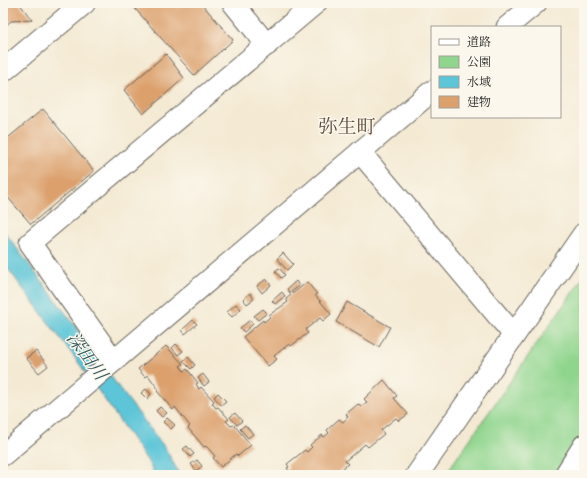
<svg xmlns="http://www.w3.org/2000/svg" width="587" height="478" font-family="'IM FELL DW Pica','Noto Serif JP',serif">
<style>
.green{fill:#90d58e;stroke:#567855}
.water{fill:#5cc5d8;stroke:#3c707a}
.building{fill:#dca06d}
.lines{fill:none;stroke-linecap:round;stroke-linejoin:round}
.street-casing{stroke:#68645c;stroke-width:23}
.secondary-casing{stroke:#68645c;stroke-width:24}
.street{stroke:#fff;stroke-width:21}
.secondary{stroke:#fff;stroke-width:22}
.labels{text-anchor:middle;stroke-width:3;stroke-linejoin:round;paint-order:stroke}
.water-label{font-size:18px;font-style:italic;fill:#32575e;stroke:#fbf7ec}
.quarter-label{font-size:19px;fill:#5f4a38;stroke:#fbf7ec}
</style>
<rect width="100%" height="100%" fill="#fbf7ec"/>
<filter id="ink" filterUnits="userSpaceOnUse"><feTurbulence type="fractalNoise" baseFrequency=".025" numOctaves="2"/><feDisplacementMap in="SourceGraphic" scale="8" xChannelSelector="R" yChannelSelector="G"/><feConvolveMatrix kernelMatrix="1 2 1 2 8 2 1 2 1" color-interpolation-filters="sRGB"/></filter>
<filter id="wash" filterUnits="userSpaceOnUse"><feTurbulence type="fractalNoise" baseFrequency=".012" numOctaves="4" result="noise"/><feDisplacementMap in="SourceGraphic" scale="16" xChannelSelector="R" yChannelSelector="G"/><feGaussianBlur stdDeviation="0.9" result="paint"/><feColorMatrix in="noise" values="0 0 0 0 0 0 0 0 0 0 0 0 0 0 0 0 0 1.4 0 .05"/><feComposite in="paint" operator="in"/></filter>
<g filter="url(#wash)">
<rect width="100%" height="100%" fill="#f4ead4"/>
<path class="green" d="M584,276V457L573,475H445Z"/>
<path class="water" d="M3,230L89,344L117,385L165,448L180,475H155L147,460L81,366L3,262Z"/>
<g id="blocks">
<g class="building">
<path d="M3,3H19L32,20L11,21L3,28Z"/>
<path d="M130,3H201L233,40L194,75Z"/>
<path d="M166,54L184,78L143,114L124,90Z"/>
<path d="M43,109L94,171L31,224L3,192V142Z"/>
<path d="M283,253L293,264L287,270L277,259Z"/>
<path d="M279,268L285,275L281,278L275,271Z"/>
<path d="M266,279L271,285L262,293L257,286Z"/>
<path d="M296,281L299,286L290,293L287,289Z"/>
<path d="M307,282L317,294L315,295L331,314L323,321L320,318L305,330L308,333L291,346L289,344L274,356L277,359L268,366L243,337L263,320L264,322L270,317L269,315L288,302L286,299Z"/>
<path d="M282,292L285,296L275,304L272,301Z"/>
<path d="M250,293L254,299L247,304L243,299Z"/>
<path d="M347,302L390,327L379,347L336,322Z"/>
<path d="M236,304L241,309L232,317L227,312Z"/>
<path d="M263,309L267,313L258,320L254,316Z"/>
<path d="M193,320L197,324L185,334L182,330Z"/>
<path d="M250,320L253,324L244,332L240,328Z"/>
<path d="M176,344L183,351L178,355L172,348Z"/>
<path d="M166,346L183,364L180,366L184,371L187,369L198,383L196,384L199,389L201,387L214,401L212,403L216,408L218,407L229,419L226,421L231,426L234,425L251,445L238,456L236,454L221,467L213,458L215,456L206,446L204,447L188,428L190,426L175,407L173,410L157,391L159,390L148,375L145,377L138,369Z"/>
<path d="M36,351L48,366L39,373L26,358Z"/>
<path d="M188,357L195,365L191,369L183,361Z"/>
<path d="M203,374L209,382L204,386L198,378Z"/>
<path d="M384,380L397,396L394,398L408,414L399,421L396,418L381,430L384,434L368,447L365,444L345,461L348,464L335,475H292L287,468L289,467L287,464L305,450L307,452L312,447L310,445L322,435L324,437L329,433L327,430L339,419L343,422L348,417L346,414L358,404L361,407L367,402L364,399Z"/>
<path d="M146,389L151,394L147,399L141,393Z"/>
<path d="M218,393L226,401L221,405L214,397Z"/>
<path d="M160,407L167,413L162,417L156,411Z"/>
<path d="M235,413L242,421L237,425L230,417Z"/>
<path d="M167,418L175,425L171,429L163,422Z"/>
<path d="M245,425L253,434L248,438L240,429Z"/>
<path d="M187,446L194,454L190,457L183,449Z"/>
<path d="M197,460L202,466L196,471L191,464Z"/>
</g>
</g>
</g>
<g filter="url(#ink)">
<use href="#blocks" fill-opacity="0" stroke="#68645c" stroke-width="1"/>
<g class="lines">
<defs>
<g id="street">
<path d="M233,3L267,45"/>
<path d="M507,27L536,3"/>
<path d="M360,152L514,335"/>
<path d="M114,361L30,243L316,3"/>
<path d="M3,455L432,91"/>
<path d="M565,475L584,445"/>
</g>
<g id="secondary">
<path d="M3,71L84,3"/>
<path d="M417,475L584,234"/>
</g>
</defs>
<use href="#street" class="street-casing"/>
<use href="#secondary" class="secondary-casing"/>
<use href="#street" class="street"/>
<use href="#secondary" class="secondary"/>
</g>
</g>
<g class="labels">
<g class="water-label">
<text transform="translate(87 356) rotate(54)" y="6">深田川</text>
</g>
<g class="quarter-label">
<text x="347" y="133">弥生町</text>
</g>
</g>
<rect width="587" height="478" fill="none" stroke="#fbf7ec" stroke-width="16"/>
<rect x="431" y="26" width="130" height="92" fill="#fbf7ec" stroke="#a29f99"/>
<rect x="439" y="39" width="20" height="6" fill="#ffffff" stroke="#a29f99"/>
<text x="467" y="46" font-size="12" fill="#1c1c1c">道路</text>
<rect x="439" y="56" width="20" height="12" fill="#90d58e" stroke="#a29f99"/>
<text x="467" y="66" font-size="12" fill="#1c1c1c">公園</text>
<rect x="439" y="76" width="20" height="12" fill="#5cc5d8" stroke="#a29f99"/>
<text x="467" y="86" font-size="12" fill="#1c1c1c">水域</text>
<rect x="439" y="96" width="20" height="12" fill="#dca06d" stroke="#a29f99"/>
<text x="467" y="106" font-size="12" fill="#1c1c1c">建物</text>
</svg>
